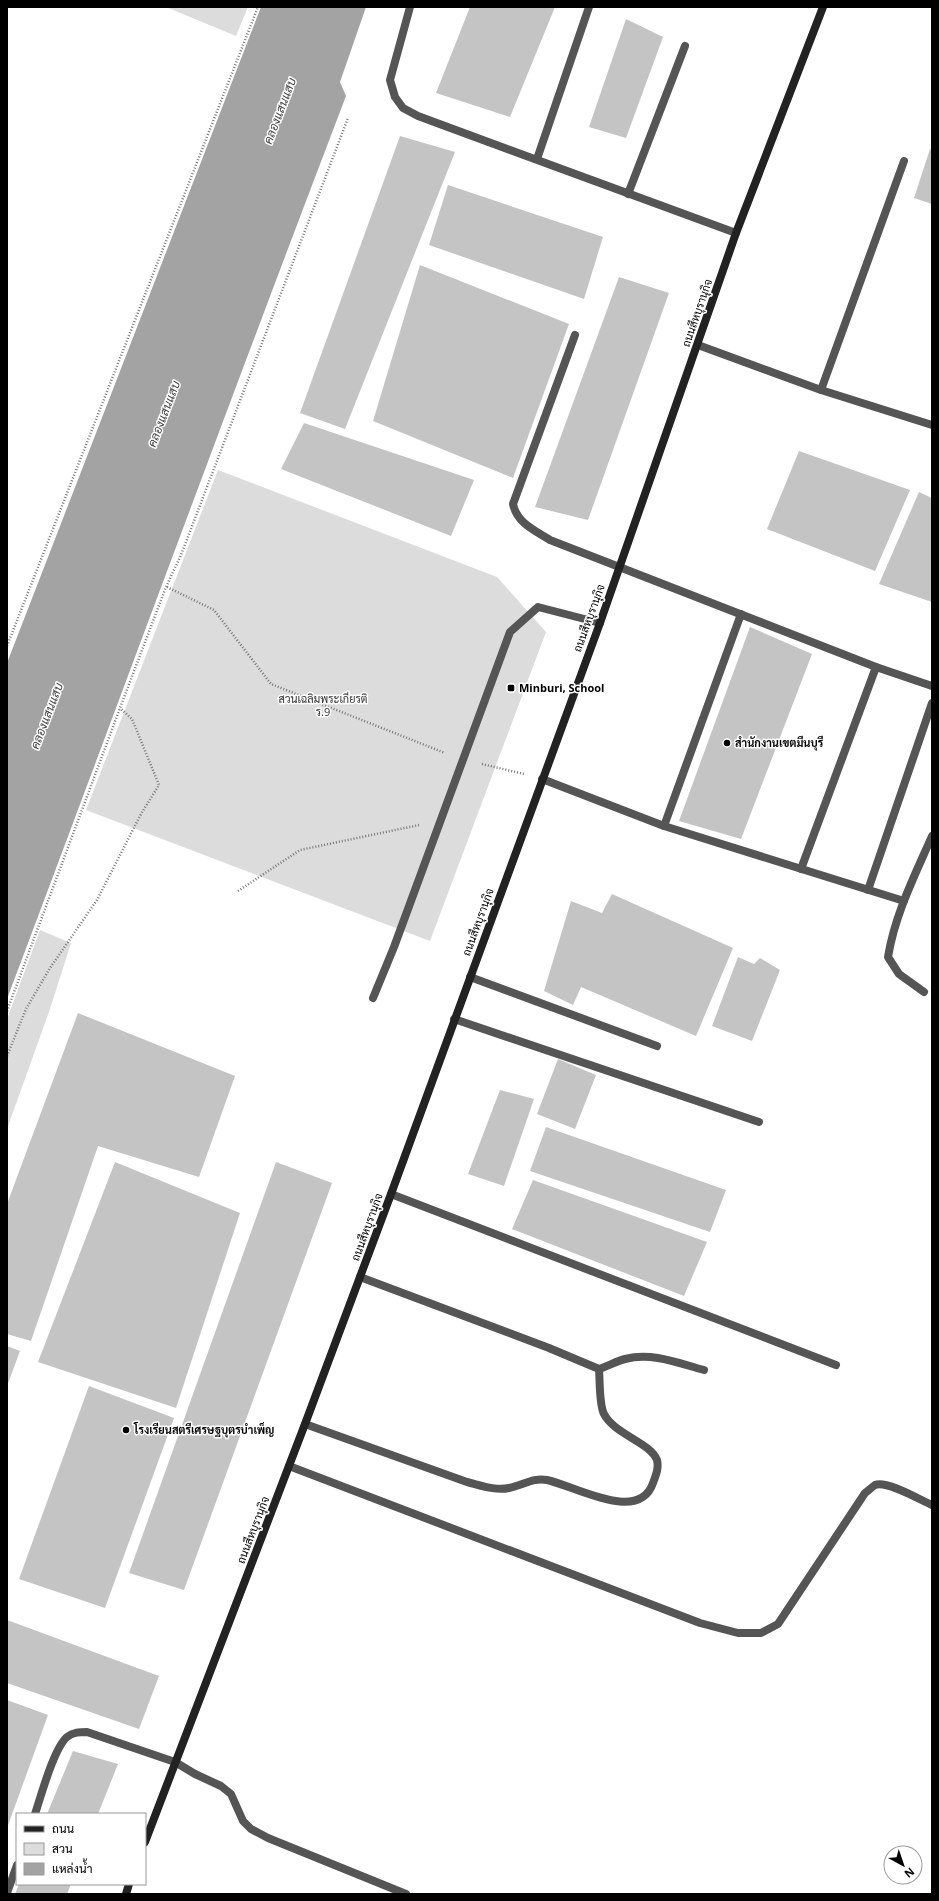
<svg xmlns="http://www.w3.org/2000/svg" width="939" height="1901" font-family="'Open Sans',Sarabun,sans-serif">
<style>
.green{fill:#dcdcdc}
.water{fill:#a3a3a3}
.building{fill:#c4c4c4}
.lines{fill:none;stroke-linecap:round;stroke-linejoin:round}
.path{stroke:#777;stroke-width:2.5;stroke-dasharray:1 2;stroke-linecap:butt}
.lane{stroke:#555;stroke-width:8}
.street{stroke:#555;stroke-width:8}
.secondary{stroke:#222;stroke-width:8}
.poi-dot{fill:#000;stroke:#fff;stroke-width:1.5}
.labels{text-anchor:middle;stroke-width:3;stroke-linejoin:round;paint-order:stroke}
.street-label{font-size:11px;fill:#000;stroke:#fff}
.poi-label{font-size:11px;font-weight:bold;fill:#000;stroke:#fff;text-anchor:start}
.park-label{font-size:11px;fill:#333;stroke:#fff}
.water-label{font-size:12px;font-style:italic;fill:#444;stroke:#fff}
</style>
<rect width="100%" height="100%" fill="#fff"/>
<g class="green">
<path d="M166,7H248L236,36Z"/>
<path d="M218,470L497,577L546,632L430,941L86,810Z"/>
<path d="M40,930L71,943L50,1009L7,1129V1019Z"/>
</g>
<path class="water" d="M261,7H366L340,82L346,96C231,397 120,699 7,999V663Z"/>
<g class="building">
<path d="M470,7H555L510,117L436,93Z"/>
<path d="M626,19L663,37L626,138L589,127Z"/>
<path d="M400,136L455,152L345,429L300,413Z"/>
<path d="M930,149L932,150V204L914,198Z"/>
<path d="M448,185L603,237L584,299L429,245Z"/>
<path d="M420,265L569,324L513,478L373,421Z"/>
<path d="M619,277L669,293L588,520L535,507Z"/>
<path d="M304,423L474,480L451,536L281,469Z"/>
<path d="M799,451L910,490L875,571L767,529Z"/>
<path d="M919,492L932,498V602L879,584Z"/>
<path d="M750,627L812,654L741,839L679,821Z"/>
<path d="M612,894L733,948L696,1036L581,987L573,1005L544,991L571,901L602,913Z"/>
<path d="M738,957L754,964L760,958L780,970L752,1041L712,1026Z"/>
<path d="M78,1013L235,1076L199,1177L98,1146L31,1341L7,1334V1204Z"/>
<path d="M558,1059L596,1075L575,1129L537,1114Z"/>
<path d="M500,1090L534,1099L504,1186L468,1174Z"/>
<path d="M546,1127L726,1190L710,1232L530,1171Z"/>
<path d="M115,1162L240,1213L176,1408L38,1362Z"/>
<path d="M276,1162L332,1183L184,1590L129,1573Z"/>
<path d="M533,1180L707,1242L684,1296L512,1229Z"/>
<path d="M7,1346L20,1351L7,1386Z"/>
<path d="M89,1386L174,1418L105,1608L19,1579Z"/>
<path d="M7,1620L159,1676L139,1729L7,1683Z"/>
<path d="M7,1700L48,1715L7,1828Z"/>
<path d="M73,1751L118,1764L98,1814H47Z"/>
<path d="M19,1884H71L67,1894H15Z"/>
</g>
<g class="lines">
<g class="path">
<path d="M167,587L214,610L271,684L445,753"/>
<path d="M7,646L258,7"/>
<path d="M482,764L524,774"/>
<path d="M238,891L300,850L419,825"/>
<path d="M7,1011L120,708L166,587L181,555L348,118"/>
<path d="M7,1056L26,1009L50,968L97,900L141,814L159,785L132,719L120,708"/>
</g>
<g class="lane">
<path d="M537,159L589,7"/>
<path d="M628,194L685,46"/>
<path d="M575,335L513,504C517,523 534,530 550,540L876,667L932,686"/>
<path d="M698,345L821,390L932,425"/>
<path d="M821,390L904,161"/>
<path d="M542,779L664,826L904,901"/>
<path d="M664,826L741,614"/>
<path d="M801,869L876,667"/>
<path d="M868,890L932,703"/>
<path d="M470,977L657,1046"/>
<path d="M924,992L899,974L888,957C895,914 915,875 932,836"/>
<path d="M373,998L394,947L510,632L538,607L600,623"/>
<path d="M454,1019L759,1122"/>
<path d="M391,1194L836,1365"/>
<path d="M360,1277L549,1348L599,1369C608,1366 617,1361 625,1359C652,1352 678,1363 704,1370"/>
<path d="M305,1424L467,1482C480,1485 495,1491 509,1488C522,1486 533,1477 547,1480C575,1486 639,1524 653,1483C656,1475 659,1468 657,1460C651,1443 614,1434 604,1414C599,1404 600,1381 599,1369"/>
<path d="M289,1466L700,1623L738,1633H761L778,1624L865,1493C868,1491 872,1487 875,1485C887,1480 920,1500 932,1505"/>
<path d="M35,1814C41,1796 54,1748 67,1737C73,1732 80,1732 87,1732L175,1762L195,1774L221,1786L231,1794L243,1821L251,1829L268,1838L406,1894"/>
<path d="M7,1893L17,1865"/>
</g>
<path class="street" d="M410,7L390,80L395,97L403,108L418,116L445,126L736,233"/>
<g class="secondary">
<path d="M145,1842L305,1424L391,1194L600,623L736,233L823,7"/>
<path d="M126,1894L129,1884"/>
</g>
</g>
<g class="poi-dot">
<rect x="507" y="684" width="8" height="8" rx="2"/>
<circle cx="727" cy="743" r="4"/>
<circle cx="126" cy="1430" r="4"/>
</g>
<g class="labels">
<g class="street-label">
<text transform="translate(697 313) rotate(-71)" y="4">ถนนสีหบุรานุกิจ</text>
<text transform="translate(589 618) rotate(-70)" y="4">ถนนสีหบุรานุกิจ</text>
<text transform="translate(478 922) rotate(-70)" y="4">ถนนสีหบุรานุกิจ</text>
<text transform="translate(367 1227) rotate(-70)" y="4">ถนนสีหบุรานุกิจ</text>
<text transform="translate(253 1530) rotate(-69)" y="4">ถนนสีหบุรานุกิจ</text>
</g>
<g class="poi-label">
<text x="519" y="692">Minburi, School</text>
<text x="735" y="747">สำนักงานเขตมีนบุรี</text>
<text x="134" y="1434">โรงเรียนสตรีเศรษฐบุตรบำเพ็ญ</text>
</g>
<g class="park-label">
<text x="323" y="703">สวนเฉลิมพระเกียรติ<tspan x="323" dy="13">ร.9</tspan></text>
</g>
<g class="water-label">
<text transform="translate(280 111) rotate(-69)" y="4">คลองแสนแสบ</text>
<text transform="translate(164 414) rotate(-69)" y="4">คลองแสนแสบ</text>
<text transform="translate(47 716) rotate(-69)" y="4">คลองแสนแสบ</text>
</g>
</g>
<rect width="939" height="1901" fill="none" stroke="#000000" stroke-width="16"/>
<rect x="16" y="1813" width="130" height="72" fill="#ffffff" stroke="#999999"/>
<rect x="24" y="1826" width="20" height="6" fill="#222222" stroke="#999999"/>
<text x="52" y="1833" font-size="12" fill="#000000">ถนน</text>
<rect x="24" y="1843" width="20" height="12" fill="#dcdcdc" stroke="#999999"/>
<text x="52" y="1853" font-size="12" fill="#000000">สวน</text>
<rect x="24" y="1863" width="20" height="12" fill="#a3a3a3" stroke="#999999"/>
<text x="52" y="1873" font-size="12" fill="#000000">แหล่งน้ำ</text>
<g transform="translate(903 1865) rotate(140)"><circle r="19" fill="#ffffff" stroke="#999999"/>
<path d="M0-3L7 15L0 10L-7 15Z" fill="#000000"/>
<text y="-6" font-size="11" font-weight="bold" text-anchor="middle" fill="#000000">N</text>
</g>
</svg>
